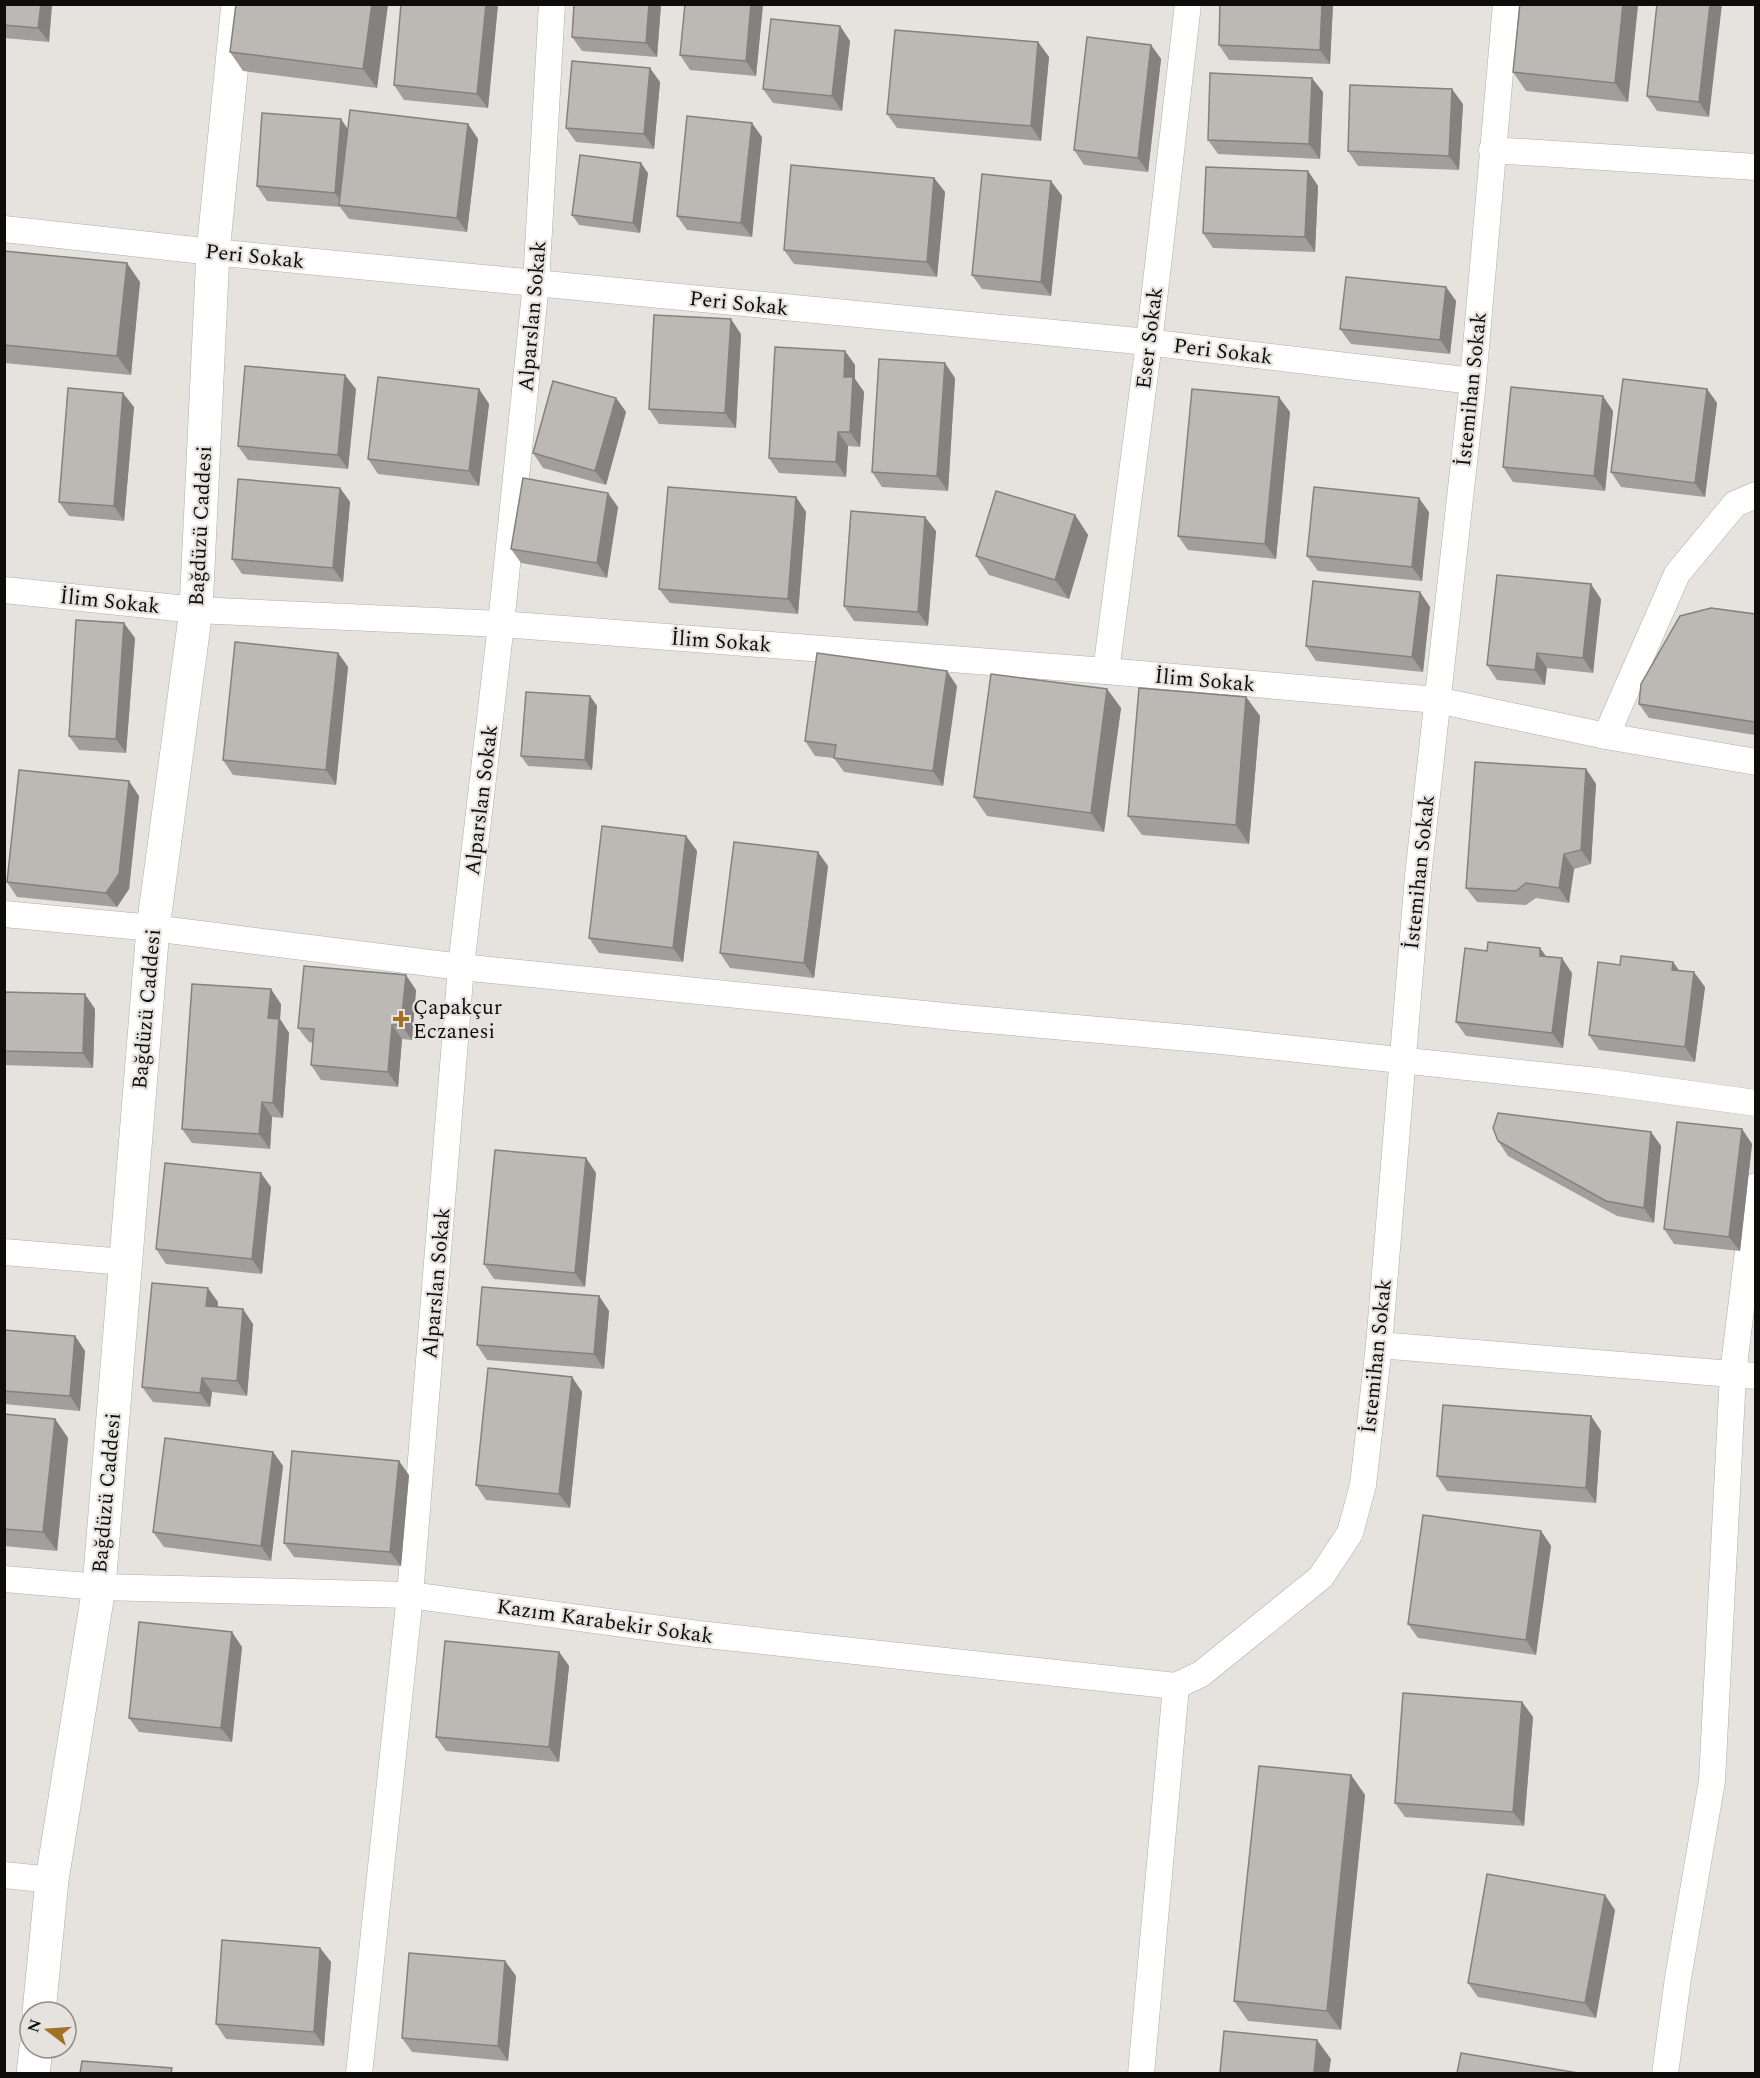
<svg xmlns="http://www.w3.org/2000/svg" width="1760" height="2078" font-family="Spectral,serif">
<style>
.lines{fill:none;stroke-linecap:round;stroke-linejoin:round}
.street-casing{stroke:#b0ada8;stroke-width:27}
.secondary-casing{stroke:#b0ada8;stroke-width:34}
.street{stroke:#fff;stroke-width:26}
.secondary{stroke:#fff;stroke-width:33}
.wall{fill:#a29e9b}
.shaded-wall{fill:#84817e}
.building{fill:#bcb8b4;stroke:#84817e;stroke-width:1.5}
.poi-dot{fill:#a17225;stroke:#e6e3de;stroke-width:2}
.labels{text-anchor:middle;stroke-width:4.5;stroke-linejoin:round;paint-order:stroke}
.street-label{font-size:21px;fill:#0e0d0c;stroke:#e6e3de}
.poi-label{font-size:21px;fill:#0e0d0c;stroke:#e6e3de;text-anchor:start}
</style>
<rect width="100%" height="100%" fill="#e6e3de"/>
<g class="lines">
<defs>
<g id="street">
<path d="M1492,150L1756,167"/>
<path d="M4,229L213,252L1138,341L1473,381"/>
<path d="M4,590L196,610L501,624L1106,671L1437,700L1606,736L1756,762"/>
<path d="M1106,671L1149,343L1188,4"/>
<path d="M1606,736L1677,574L1735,504L1756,495"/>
<path d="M4,914L153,928L461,967L964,1018L1211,1040L1597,1081L1756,1103"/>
<path d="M4,1252L125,1262"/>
<path d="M1379,1345L1756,1376"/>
<path d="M4,1579L99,1587L410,1595L698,1634L1176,1686L1201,1674L1321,1577L1350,1533L1363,1485L1379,1345L1418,876L1473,381L1506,4"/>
<path d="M4,1875L52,1880"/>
<path d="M359,2074L410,1595L461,967L501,624L536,283L552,4"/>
<path d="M1141,2074L1176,1686"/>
<path d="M1665,2074L1678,1978L1712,1781L1733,1374L1756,1186"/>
</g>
<g id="secondary">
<path d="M39,2012L52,1880L99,1587L153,928L196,610L213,252L238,4"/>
<path d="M33,2074L36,2048"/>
</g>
</defs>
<use href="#street" class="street-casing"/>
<use href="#secondary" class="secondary-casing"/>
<use href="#street" class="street"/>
<use href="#secondary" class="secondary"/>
</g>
<g class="wall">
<path d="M4,4H52L49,42L4,38Z"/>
<path d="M388,4L377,88L243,71L230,52Z"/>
<path d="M401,4H498L488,108L404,100L394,85Z"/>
<path d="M574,4H661L657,57L582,51L572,37Z"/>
<path d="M685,4H763L756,76L690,70L680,55Z"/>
<path d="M1333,4L1330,64L1229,60L1219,45Z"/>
<path d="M1520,4H1638L1628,102L1526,91L1513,72Z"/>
<path d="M1657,4L1709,117L1657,111L1647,96Z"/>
<path d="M840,26L850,41L842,111L773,103L763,89Z"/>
<path d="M1038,42L1049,57L1041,141L897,128L887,114Z"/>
<path d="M1151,45L1161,59L1148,172L1084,165L1074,150Z"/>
<path d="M660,82L654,149L576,142L566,128Z"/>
<path d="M1323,92L1320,159L1218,154L1208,140Z"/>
<path d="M1463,104L1459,170L1358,166L1348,151Z"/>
<path d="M341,119L347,129L468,124L478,139L467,232L349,219L340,207L267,201L257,186Z"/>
<path d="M762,137L752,237L687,230L677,216Z"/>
<path d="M1308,171L1318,186L1315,252L1213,248L1203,233Z"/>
<path d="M648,173L640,233L579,225L572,215Z"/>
<path d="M934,178L945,192L937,277L794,264L784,250Z"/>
<path d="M1051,181L1062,196L1051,296L982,289L972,275Z"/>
<path d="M4,251L140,282L131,375L4,363Z"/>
<path d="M1446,287L1456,301L1450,354L1351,344L1340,329Z"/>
<path d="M741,334L736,428L659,424L649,409Z"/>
<path d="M845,351L855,365V379L864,392L860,447L848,446L846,477L779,473L769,458Z"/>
<path d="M955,378L948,491L882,487L872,472Z"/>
<path d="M356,389L348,469L248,460L238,446Z"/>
<path d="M479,389L489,404L479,486L378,474L368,459Z"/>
<path d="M1707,389L1717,403L1705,497L1621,487L1611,472Z"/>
<path d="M616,398L626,412L606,485L543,468L533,453Z"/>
<path d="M134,407L124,521L69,516L59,502Z"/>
<path d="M1613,411L1605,491L1513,482L1503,467Z"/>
<path d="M1290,412L1276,559L1188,550L1178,536Z"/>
<path d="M340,488L350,502L343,582L242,574L232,559Z"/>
<path d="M796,497L806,512L798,614L670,603L659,589Z"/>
<path d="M618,507L607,578L521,563L511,549Z"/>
<path d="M1429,512L1422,581L1318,571L1307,556Z"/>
<path d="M1075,515L1088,535L1069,599L989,575L976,556Z"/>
<path d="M936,531L928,626L854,621L844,606Z"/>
<path d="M1420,592L1430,607L1423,672L1316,661L1306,646Z"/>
<path d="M1601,599L1593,673L1547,668L1545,685L1497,680L1487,665Z"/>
<path d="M1755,614V735L1649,718L1639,704Z"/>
<path d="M135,638L126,753L79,750L69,736Z"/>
<path d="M338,653L348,667L336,785L233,775L223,760Z"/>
<path d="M957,686L943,786L844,772L834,758L815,756L805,741Z"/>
<path d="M1107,689L1121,708L1104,832L987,816L974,797Z"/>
<path d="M590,696L597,706L592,770L528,766L521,756Z"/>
<path d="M1246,697L1260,716L1249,844L1142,835L1128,816Z"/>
<path d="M1586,769L1596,784L1591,864L1574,869L1569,903L1536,898L1526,905L1477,902L1466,888Z"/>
<path d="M139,796L129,889L117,907L17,897L7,882Z"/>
<path d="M686,836L697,851L683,962L599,953L589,938Z"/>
<path d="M828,866L814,978L730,968L720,953Z"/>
<path d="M1540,948L1546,957L1572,973L1563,1048L1466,1036L1456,1022L1487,951Z"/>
<path d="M1673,962L1679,970L1705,987L1695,1062L1599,1050L1589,1035L1620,965Z"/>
<path d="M416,990L412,1040L402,1039L398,1087L321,1080L311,1065L313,1043L309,1042L298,1028Z"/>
<path d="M4,992L95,1009L93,1068L5,1065L4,1064Z"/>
<path d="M281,1004L280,1019L289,1033L283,1118L272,1117L270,1149L192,1143L182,1129Z"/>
<path d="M1742,1129L1752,1144L1740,1251L1674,1244L1664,1229Z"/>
<path d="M1651,1132L1661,1146L1654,1223L1617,1216L1508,1156L1498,1141Z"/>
<path d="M586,1158L596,1173L585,1287L494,1279L484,1264Z"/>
<path d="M271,1187L262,1274L166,1264L156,1249Z"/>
<path d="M599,1296L609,1311L604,1369L487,1360L477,1345Z"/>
<path d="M218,1302V1307L253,1324L247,1396L212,1392L210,1407L153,1402L142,1387Z"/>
<path d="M4,1330L75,1336L85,1351L80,1411L4,1404Z"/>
<path d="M572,1377L582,1392L570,1508L486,1500L476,1485Z"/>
<path d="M4,1414L55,1419L68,1438L57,1551L4,1546Z"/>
<path d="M1591,1416L1601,1431L1596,1503L1447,1491L1437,1476Z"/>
<path d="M273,1452L283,1466L271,1561L164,1547L153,1532Z"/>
<path d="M409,1475L401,1566L294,1557L284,1543Z"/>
<path d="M1541,1531L1551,1546L1536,1655L1418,1638L1408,1624Z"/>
<path d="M242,1647L232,1742L139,1732L129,1718Z"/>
<path d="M559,1652L569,1666L559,1762L446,1751L436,1737Z"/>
<path d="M1522,1702L1533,1717L1524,1826L1405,1817L1395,1803Z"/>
<path d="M1351,1775L1365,1795L1341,2030L1248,2021L1234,2001Z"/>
<path d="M1615,1910L1596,2018L1478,1997L1468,1983Z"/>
<path d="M320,1948L331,1962L324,2046L226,2039L216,2024Z"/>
<path d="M505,1961L516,1976L508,2061L412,2052L402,2038Z"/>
</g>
<g class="shaded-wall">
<path d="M41,4H52L49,42L38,28Z"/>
<path d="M372,4H388L377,88L363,69Z"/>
<path d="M486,4H498L488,108L477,94Z"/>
<path d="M649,4H661L657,57L646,43Z"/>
<path d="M751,4H763L756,76L746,61Z"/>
<path d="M1322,4H1333L1330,64L1320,50Z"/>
<path d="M1623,4H1638L1628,102L1615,83Z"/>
<path d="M1710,4H1722L1709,117L1699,102Z"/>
<path d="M840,26L850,41L842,111L832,96Z"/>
<path d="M1038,42L1049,57L1041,141L1031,126Z"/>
<path d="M1151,45L1161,59L1148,172L1138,158Z"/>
<path d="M650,68L660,82L654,149L644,134Z"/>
<path d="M1312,78L1323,92L1320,159L1309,144Z"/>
<path d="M1452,89L1463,104L1459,170L1449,156Z"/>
<path d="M341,119L351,134L343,205L335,193Z"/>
<path d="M752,123L762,137L752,237L741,223Z"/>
<path d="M468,124L478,139L467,232L457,218Z"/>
<path d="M641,163L648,173L640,233L633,223Z"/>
<path d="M1308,171L1318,186L1315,252L1305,237Z"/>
<path d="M934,178L945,192L937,277L927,262Z"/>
<path d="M1051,181L1062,196L1051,296L1041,282Z"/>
<path d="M127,263L140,282L131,375L117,356Z"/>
<path d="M1446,287L1456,301L1450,354L1440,340Z"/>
<path d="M731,319L741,334L736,428L725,413Z"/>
<path d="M845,351L855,365V379L864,392L860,447L850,432L844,377Z"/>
<path d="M945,363L955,378L948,491L937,476Z"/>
<path d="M345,375L356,389L348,469L338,455Z"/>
<path d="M479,389L489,404L479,486L469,471Z"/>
<path d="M1707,389L1717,403L1705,497L1695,483Z"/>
<path d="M123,393L134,407L124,521L114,506Z"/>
<path d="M1603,396L1613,411L1605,491L1594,476Z"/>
<path d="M1279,397L1290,412L1276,559L1265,544Z"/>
<path d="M616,398L626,412L606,485L595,471Z"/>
<path d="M838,432L848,446L846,477L836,462Z"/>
<path d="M340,488L350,502L343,582L333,568Z"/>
<path d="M608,493L618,507L607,578L597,563Z"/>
<path d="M796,497L806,512L798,614L788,599Z"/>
<path d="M1419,498L1429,512L1422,581L1412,567Z"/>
<path d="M1075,515L1088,535L1069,599L1055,580Z"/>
<path d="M925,517L936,531L928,626L918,612Z"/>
<path d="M1591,584L1601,599L1593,673L1583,658Z"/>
<path d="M1420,592L1430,607L1423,672L1412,657Z"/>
<path d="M124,623L135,638L126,753L116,739Z"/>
<path d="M338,653L348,667L336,785L326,770Z"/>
<path d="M1537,653L1547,668L1545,685L1535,670Z"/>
<path d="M947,671L957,686L943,786L933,771Z"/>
<path d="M1107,689L1121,708L1104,832L1091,813Z"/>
<path d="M590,696L597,706L592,770L585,760Z"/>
<path d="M1246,697L1260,716L1249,844L1236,825Z"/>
<path d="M1586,769L1596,784L1591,864L1581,850Z"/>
<path d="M129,781L139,796L129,889L117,907L106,893Z"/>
<path d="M686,836L697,851L683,962L673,948Z"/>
<path d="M818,852L828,866L814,978L804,963Z"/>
<path d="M1564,854L1574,869L1569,903L1559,888Z"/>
<path d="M1540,948L1551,963L1540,956Z"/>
<path d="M1562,958L1572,973L1563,1048L1552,1033Z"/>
<path d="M1673,962L1683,977L1672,970Z"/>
<path d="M1694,972L1705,987L1695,1062L1685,1047Z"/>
<path d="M406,975L416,990L412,1040L401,1025Z"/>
<path d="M271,989L281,1004L280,1019L289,1033L283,1118L273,1103L268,1018Z"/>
<path d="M85,994L95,1009L93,1068L83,1053Z"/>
<path d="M392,1025L402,1039L398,1087L388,1072Z"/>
<path d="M262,1102L272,1117L270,1149L259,1134Z"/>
<path d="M1742,1129L1752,1144L1740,1251L1729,1237Z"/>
<path d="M1651,1132L1661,1146L1654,1223L1644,1208Z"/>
<path d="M586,1158L596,1173L585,1287L575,1273Z"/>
<path d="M261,1173L271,1187L262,1274L252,1259Z"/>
<path d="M208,1288L218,1302L216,1321L206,1306Z"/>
<path d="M599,1296L609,1311L604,1369L594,1354Z"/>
<path d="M243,1309L253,1324L247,1396L237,1381Z"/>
<path d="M75,1336L85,1351L80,1411L70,1396Z"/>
<path d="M572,1377L582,1392L570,1508L559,1494Z"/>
<path d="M202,1378L212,1392L210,1407L200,1393Z"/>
<path d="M1591,1416L1601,1431L1596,1503L1586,1488Z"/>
<path d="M55,1419L68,1438L57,1551L43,1532Z"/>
<path d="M273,1452L283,1466L271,1561L261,1546Z"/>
<path d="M399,1461L409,1475L401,1566L390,1552Z"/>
<path d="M1541,1531L1551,1546L1536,1655L1526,1640Z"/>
<path d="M232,1632L242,1647L232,1742L221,1728Z"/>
<path d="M559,1652L569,1666L559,1762L549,1747Z"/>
<path d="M1522,1702L1533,1717L1524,1826L1513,1812Z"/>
<path d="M1351,1775L1365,1795L1341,2030L1327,2011Z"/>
<path d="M1605,1895L1615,1910L1596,2018L1585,2003Z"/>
<path d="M320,1948L331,1962L324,2046L314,2032Z"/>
<path d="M505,1961L516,1976L508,2061L498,2046Z"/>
<path d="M1317,2040L1331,2059L1329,2073H1314Z"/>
</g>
<g class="building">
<path d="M4,4H41L38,28L4,25Z"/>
<path d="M236,4H372L363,69L230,52Z"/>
<path d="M401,4H486L477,94L394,85Z"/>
<path d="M574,4H649L646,43L572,37Z"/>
<path d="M685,4H751L746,61L680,55Z"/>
<path d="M1220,4H1322L1320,50L1219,45Z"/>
<path d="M1520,4H1623L1615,83L1513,72Z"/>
<path d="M1657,4H1710L1699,102L1647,96Z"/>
<path d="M771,19L840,26L832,96L763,89Z"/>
<path d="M895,30L1038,42L1031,126L887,114Z"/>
<path d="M1087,37L1151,45L1138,158L1074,150Z"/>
<path d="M572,61L650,68L644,134L566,128Z"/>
<path d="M1210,73L1312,78L1309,144L1208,140Z"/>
<path d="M1350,85L1452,89L1449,156L1348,151Z"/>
<path d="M350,110L468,124L457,218L339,205Z"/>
<path d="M262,113L341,119L335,193L257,186Z"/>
<path d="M687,116L752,123L741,223L677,216Z"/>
<path d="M580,155L641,163L633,223L572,215Z"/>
<path d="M791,165L934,178L927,262L784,250Z"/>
<path d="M1206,167L1308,171L1305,237L1203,233Z"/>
<path d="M982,174L1051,181L1041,282L972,275Z"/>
<path d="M4,251L127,263L117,356L4,345Z"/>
<path d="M1346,277L1446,287L1440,340L1340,329Z"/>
<path d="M654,315L731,319L725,413L649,409Z"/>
<path d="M775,347L845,351L844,377H853L850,432H838L836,462L769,458Z"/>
<path d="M879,359L945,363L937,476L872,472Z"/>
<path d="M245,366L345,375L338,455L238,446Z"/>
<path d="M378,377L479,389L469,471L368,459Z"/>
<path d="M1623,379L1707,389L1695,483L1611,472Z"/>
<path d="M553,381L616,398L595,471L533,453Z"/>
<path d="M1511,387L1603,396L1594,476L1503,467Z"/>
<path d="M68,388L123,393L114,506L59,502Z"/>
<path d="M1192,389L1279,397L1265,544L1178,536Z"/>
<path d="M523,478L608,493L597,563L511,549Z"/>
<path d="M238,479L340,488L333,568L232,559Z"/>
<path d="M668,487L796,497L788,599L659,589Z"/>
<path d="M1314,487L1419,498L1412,567L1307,556Z"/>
<path d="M996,491L1075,515L1055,580L976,556Z"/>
<path d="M851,511L925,517L918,612L844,606Z"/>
<path d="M1497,575L1591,584L1583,658L1537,653L1535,670L1487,665Z"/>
<path d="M1313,581L1420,592L1412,657L1306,646Z"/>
<path d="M1711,608L1755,614V722L1639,704L1641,684L1680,616Z"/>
<path d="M76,620L124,623L116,739L69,736Z"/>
<path d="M235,642L338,653L326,770L223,760Z"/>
<path d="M817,653L947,671L933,771L834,758L836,745L805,741Z"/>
<path d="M991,674L1107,689L1091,813L974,797Z"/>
<path d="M1139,688L1246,697L1236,825L1128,816Z"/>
<path d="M526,692L590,696L585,760L521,756Z"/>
<path d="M1475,762L1586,769L1581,850L1564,854L1559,888L1526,883L1516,891L1466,888Z"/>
<path d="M19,770L129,781L119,874L106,893L7,882Z"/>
<path d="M602,826L686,836L673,948L589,938Z"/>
<path d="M734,842L818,852L804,963L720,953Z"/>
<path d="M1488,942L1540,948V956L1562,958L1552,1033L1456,1022L1465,948L1487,951Z"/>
<path d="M1621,956L1673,962L1672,970L1694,972L1685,1047L1589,1035L1598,962L1620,965Z"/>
<path d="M304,966L406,975L401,1025H392L388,1072L311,1065L314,1029L298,1028Z"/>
<path d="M192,984L271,989L268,1018L279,1019L273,1103L262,1102L259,1134L182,1129Z"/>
<path d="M4,992L85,994L83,1053L4,1051Z"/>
<path d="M1498,1113L1651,1132L1644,1208L1606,1201L1498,1141L1493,1128Z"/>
<path d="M1677,1122L1742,1129L1729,1237L1664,1229Z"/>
<path d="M495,1150L586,1158L575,1273L484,1264Z"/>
<path d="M165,1163L261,1173L252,1259L156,1249Z"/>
<path d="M152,1283L208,1288L206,1306L243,1309L237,1381L202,1378L200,1393L142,1387Z"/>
<path d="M482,1287L599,1296L594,1354L477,1345Z"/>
<path d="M4,1330L75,1336L70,1396L4,1391Z"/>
<path d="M488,1368L572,1377L559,1494L476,1485Z"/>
<path d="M1443,1405L1591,1416L1586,1488L1437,1476Z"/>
<path d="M4,1414L55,1419L43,1532L4,1529Z"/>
<path d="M165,1438L273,1452L261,1546L153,1532Z"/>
<path d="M292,1451L399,1461L390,1552L284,1543Z"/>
<path d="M1423,1515L1541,1531L1526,1640L1408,1624Z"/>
<path d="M139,1622L232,1632L221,1728L129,1718Z"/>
<path d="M445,1641L559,1652L549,1747L436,1737Z"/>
<path d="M1403,1693L1522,1702L1513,1812L1395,1803Z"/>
<path d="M1259,1766L1351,1775L1327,2011L1234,2001Z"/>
<path d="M1487,1874L1605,1895L1585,2003L1468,1983Z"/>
<path d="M222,1940L320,1948L314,2032L216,2024Z"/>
<path d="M409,1953L505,1961L498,2046L402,2038Z"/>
<path d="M1224,2031L1317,2040L1314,2073H1220Z"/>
<path d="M1461,2053L1578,2073H1457Z"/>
<path d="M82,2061L172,2068L171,2073H80Z"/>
</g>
<path class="poi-dot" d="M398 1010h6v6h6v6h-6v6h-6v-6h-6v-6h6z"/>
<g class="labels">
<g class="street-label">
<text transform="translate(255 256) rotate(6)" y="7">Peri Sokak</text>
<text transform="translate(739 303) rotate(6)" y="7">Peri Sokak</text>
<text transform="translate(532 316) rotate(-85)" y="7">Alparslan Sokak</text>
<text transform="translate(1149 338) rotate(-83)" y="7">Eser Sokak</text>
<text transform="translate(1223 351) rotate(7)" y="7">Peri Sokak</text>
<text transform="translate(1471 389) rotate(-84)" y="7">İstemihan Sokak</text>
<text transform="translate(200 526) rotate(-87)" y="7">Bağdüzü Caddesi</text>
<text transform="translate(110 601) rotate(6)" y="7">İlim Sokak</text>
<text transform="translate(721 641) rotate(4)" y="7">İlim Sokak</text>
<text transform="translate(1205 680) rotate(5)" y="7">İlim Sokak</text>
<text transform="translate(481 800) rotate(-83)" y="7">Alparslan Sokak</text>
<text transform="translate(1419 872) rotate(-84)" y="7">İstemihan Sokak</text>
<text transform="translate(146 1009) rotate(-85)" y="7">Bağdüzü Caddesi</text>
<text transform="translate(436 1283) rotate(-85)" y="7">Alparslan Sokak</text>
<text transform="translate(1376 1356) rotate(-84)" y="7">İstemihan Sokak</text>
<text transform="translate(106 1493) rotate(-85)" y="7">Bağdüzü Caddesi</text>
<text transform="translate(605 1621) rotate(8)" y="7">Kazım Karabekir Sokak</text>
</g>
<g class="poi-label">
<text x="413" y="1014">Çapakçur<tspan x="413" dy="24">Eczanesi</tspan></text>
</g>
</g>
<rect width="1760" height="2078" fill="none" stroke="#0e0d0c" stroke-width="12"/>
<g transform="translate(48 2030) rotate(287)"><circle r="28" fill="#e6e3de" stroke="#908d8a" stroke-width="1.5"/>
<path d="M0-4.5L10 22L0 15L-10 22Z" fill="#a17225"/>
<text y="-9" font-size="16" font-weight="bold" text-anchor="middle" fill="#0e0d0c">N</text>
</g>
</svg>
